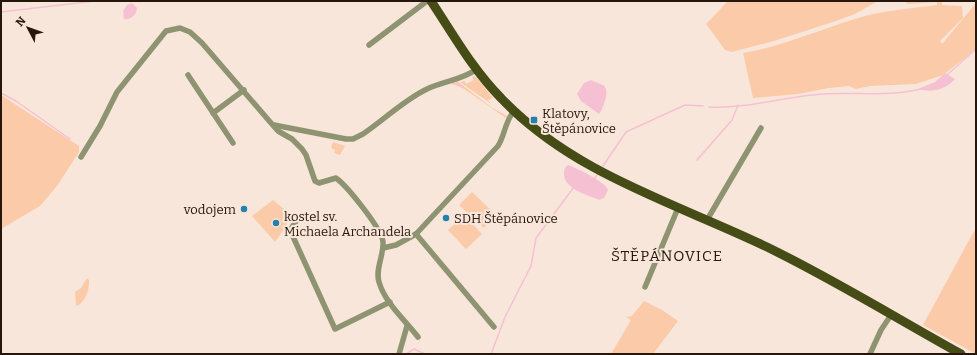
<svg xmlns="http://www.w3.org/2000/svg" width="977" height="355" font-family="Bitter,serif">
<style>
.green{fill:#fbcaa9}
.water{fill:#f6c0d3}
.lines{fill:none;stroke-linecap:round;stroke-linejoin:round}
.stream{stroke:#f6c0d3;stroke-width:1.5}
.minor{stroke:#8e9471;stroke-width:5.5}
.primary{stroke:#464c16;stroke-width:9}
.poi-dot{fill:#2481ae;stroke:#f9e6da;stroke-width:1.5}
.labels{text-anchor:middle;stroke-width:4;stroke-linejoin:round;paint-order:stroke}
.poi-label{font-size:13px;fill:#26160b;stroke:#f9e6da;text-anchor:start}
.quarter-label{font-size:15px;letter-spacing:1px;fill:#26160b;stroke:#f9e6da}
</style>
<rect width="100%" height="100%" fill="#f9e6da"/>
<g class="green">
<path d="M728,1H894H878L855,14L836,21L774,41L732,52L725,50L706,24Z"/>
<path d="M904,1H945H942V5L962,6L963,18L940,41L942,44L976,3V49L943,75L916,84L870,86L856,89L849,86L829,88L798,94L753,98L743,53C780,47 819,30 855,19C882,10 909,9 937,5V2L908,4Z"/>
<path d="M475,76L493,98L488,100L490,103L460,82L465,81L466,84L474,80L472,77Z"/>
<path d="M457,81L491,107L507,116L506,118L454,82Z"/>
<path d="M1,95L79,146V152L57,186L40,206L1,229Z"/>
<path d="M333,142L345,146L340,155L334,153L335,150L331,148Z"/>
<path d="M472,192L496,215L484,228L459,205Z"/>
<path d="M273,200L290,214L285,228L275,242L252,216Z"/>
<path d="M464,215L482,234L466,249L448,230Z"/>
<path d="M974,231L976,233V354L923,325Z"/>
<path d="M87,278L89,280C90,288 85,304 76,306L75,292L81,288Z"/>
<path d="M644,301L662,310L678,321L653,354H611L631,320L626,317L632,316Z"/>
</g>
<g class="water">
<path d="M132,3L137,8C137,15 130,20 124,19L123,11L127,5Z"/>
<path d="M945,73L955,79C945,90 932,93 918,89L935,82Z"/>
<path d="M591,80C594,82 600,83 603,85C611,90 603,109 599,114L581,101L577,94L584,83Z"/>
<path d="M568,165C576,168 606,182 608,190L604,198L599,200C588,195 563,189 564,173C564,169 565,167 568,165Z"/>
</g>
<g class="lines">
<g class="stream">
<path d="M1,12L95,1"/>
<path d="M948,74L976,49"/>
<path d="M452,83L463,87"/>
<path d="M1,93L16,101L70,139"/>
<path d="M709,107C747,109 786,96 824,94C857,92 889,97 921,89"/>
<path d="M697,160L732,120L738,105"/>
<path d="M603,166L626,132L685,105L703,106"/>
<path d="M594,179L597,175"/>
<path d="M406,354L414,349L425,354"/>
<path d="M491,354L505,317L531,266L536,238L574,187"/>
</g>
<g class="minor">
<path d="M369,45L427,1"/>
<path d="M188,75L233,143"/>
<path d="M213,113L244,90"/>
<path d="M274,125L346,139H353L363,134C385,119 404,100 427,89C444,81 462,80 477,69"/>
<path d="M81,157L100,126L117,92L166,31L180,28L190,32L202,43L271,123L278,131L292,139L302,149L306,155L315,181L319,183L336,178C347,186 382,229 383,242C384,255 375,269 379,282C385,303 405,320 418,337"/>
<path d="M297,220L290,230L335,329L390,302"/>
<path d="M707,220L761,128"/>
<path d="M416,234L494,327"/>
<path d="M383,248L396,245L416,234L498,146C505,135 505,121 514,111"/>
<path d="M645,287L678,208"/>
<path d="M399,354L407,326"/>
<path d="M870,354L881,330L891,315"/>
</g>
<path class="primary" d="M431,1C453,34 473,70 501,98C573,174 676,203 767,247C833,279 896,318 961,354"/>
</g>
<g class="poi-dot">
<rect x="530" y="116" width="8" height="8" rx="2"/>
<circle cx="244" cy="209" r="4"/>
<circle cx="446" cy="218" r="4"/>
<circle cx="276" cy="223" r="4"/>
</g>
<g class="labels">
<g class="poi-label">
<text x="542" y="118">Klatovy,<tspan x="542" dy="15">Štěpánovice</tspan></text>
<text x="236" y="214" text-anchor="end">vodojem</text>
<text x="284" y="221">kostel sv.<tspan x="284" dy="15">Michaela Archandela</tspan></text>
<text x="454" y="223">SDH Štěpánovice</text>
</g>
<g class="quarter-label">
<text x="667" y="261">ŠTĚPÁNOVICE</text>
</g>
</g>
<rect width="977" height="355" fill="none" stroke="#26160b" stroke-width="4"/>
<g transform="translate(28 28) rotate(311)" stroke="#f9e6da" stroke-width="3" paint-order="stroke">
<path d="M0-3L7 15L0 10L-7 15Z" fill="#26160b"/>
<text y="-6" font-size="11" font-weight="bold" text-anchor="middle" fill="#26160b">N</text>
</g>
</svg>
